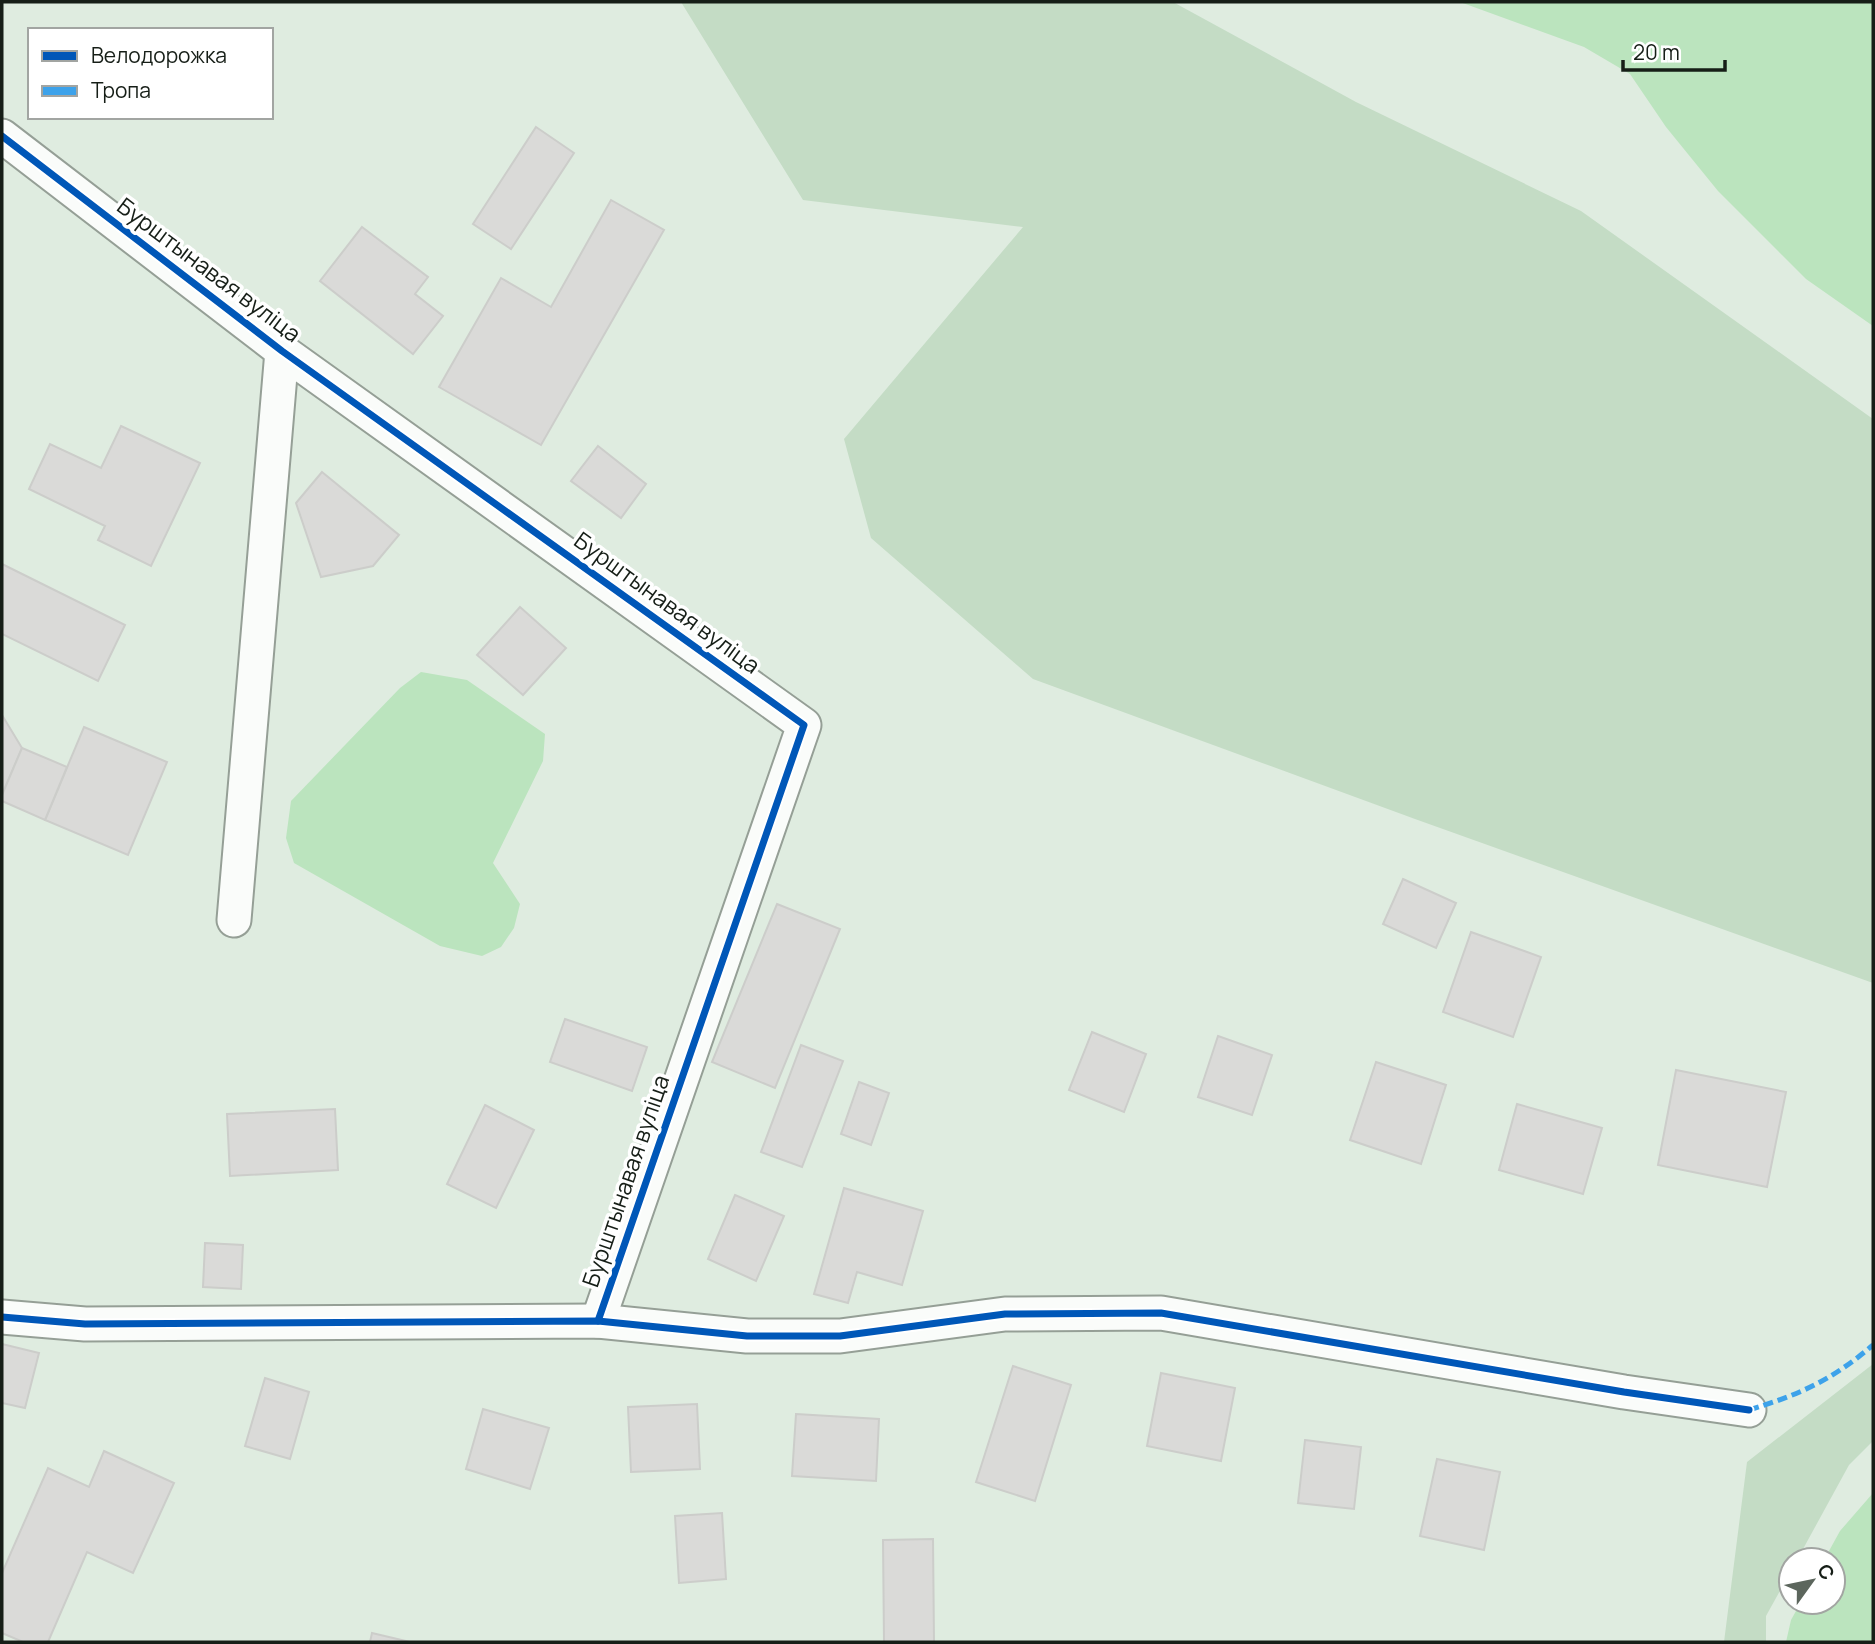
<svg xmlns="http://www.w3.org/2000/svg" width="1875" height="1644" font-family="Manrope,sans-serif">
<style>
.green{fill:#c4dcc5}
.water{fill:#bbe4be}
.building{fill:#dadad8;stroke:#cccdca;stroke-width:2}
.lines{fill:none;stroke-linecap:round;stroke-linejoin:round}
.minor-casing{stroke:#959f96;stroke-width:37}
.minor{stroke:#fafcfa;stroke-width:33}
.quiet{stroke:#3da2ea;stroke-width:5;stroke-dasharray:10 5;stroke-linecap:butt}
.cycleway-casing{stroke:#fff;stroke-width:11}
.cycleway{stroke:#0057b8;stroke-width:7}
.labels{text-anchor:middle;stroke-width:7;stroke-linejoin:round;paint-order:stroke}
.street-label{font-size:23px;fill:#161e17;stroke:#fff}
</style>
<rect width="100%" height="100%" fill="#dfece0"/>
<g class="green">
<path d="M681,2H1173L1356,102L1581,211L1873,419V983L1415,819L1033,679L871,538L844,439L1023,227L803,200Z"/>
<path d="M1873,1364V1441L1849,1465L1797,1560H1791V1571L1766,1616V1642H1724L1747,1462Z"/>
</g>
<g class="water">
<path d="M1460,2H1873V326L1806,279L1718,191L1666,127L1630,74L1584,47Z"/>
<path d="M421,672L467,680L545,734L543,761L493,863L520,904L514,928L501,947L482,956L440,946L294,863L286,838L291,801L400,688Z"/>
<path d="M1873,1493V1642H1786L1791,1620L1801,1602H1833V1560H1824L1840,1531Z"/>
</g>
<g class="building">
<path d="M536,127L574,153L511,249L473,224Z"/>
<path d="M611,200L664,230L541,445L439,387L501,278L551,307Z"/>
<path d="M362,227L428,277L415,294L443,316L413,354L320,281Z"/>
<path d="M121,426L200,463L151,566L98,540L105,526L29,489L50,444L101,468Z"/>
<path d="M598,446L646,484L621,518L571,481Z"/>
<path d="M322,472L399,535L373,566L321,577L296,503Z"/>
<path d="M2,564L125,625L98,681L2,634Z"/>
<path d="M520,607L566,648L523,695L477,655Z"/>
<path d="M2,715L22,748L2,795Z"/>
<path d="M84,727L167,762L128,855L45,820Z"/>
<path d="M22,748L67,767L45,820L2,801V795Z"/>
<path d="M1403,879L1456,903L1436,948L1383,924Z"/>
<path d="M777,904L840,929L775,1088L712,1062Z"/>
<path d="M1471,932L1541,957L1513,1037L1443,1012Z"/>
<path d="M565,1019L647,1047L632,1091L550,1062Z"/>
<path d="M1092,1032L1146,1054L1124,1112L1069,1090Z"/>
<path d="M1218,1036L1272,1055L1252,1115L1198,1097Z"/>
<path d="M801,1045L843,1061L802,1167L761,1152Z"/>
<path d="M1376,1062L1446,1085L1421,1164L1350,1140Z"/>
<path d="M1676,1070L1786,1092L1767,1187L1658,1165Z"/>
<path d="M859,1082L889,1093L871,1145L841,1134Z"/>
<path d="M1517,1104L1602,1128L1583,1194L1499,1170Z"/>
<path d="M485,1105L534,1130L496,1208L447,1184Z"/>
<path d="M335,1109L338,1170L230,1176L227,1114Z"/>
<path d="M844,1188L923,1211L902,1285L857,1272L848,1303L814,1294Z"/>
<path d="M735,1195L784,1216L756,1281L708,1259Z"/>
<path d="M205,1243L243,1245L241,1289L203,1287Z"/>
<path d="M2,1344L39,1353L25,1408L2,1403Z"/>
<path d="M1013,1366L1071,1385L1035,1501L976,1482Z"/>
<path d="M1161,1373L1235,1388L1221,1461L1147,1446Z"/>
<path d="M265,1378L309,1392L290,1459L245,1446Z"/>
<path d="M697,1404L700,1469L631,1472L628,1407Z"/>
<path d="M483,1409L549,1428L530,1489L466,1469Z"/>
<path d="M796,1414L879,1419L876,1481L792,1476Z"/>
<path d="M1305,1440L1361,1447L1354,1509L1298,1503Z"/>
<path d="M104,1451L174,1483L133,1573L87,1552L48,1642H23L2,1633V1573L48,1468L89,1487Z"/>
<path d="M1437,1459L1500,1472L1484,1550L1420,1536Z"/>
<path d="M722,1513L726,1579L679,1583L675,1516Z"/>
<path d="M933,1539L934,1642H884L883,1540Z"/>
<path d="M372,1633L410,1642H370Z"/>
</g>
<g class="lines">
<defs>
<g id="minor">
<path d="M2,136L282,351L804,725L598,1321"/>
<path d="M234,920L282,351"/>
<path d="M2,1317L85,1324L598,1321L747,1336H840L1005,1314L1161,1313L1624,1392L1749,1410"/>
</g>
</defs>
<use href="#minor" class="minor-casing"/>
<use href="#minor" class="minor"/>
<path class="quiet" d="M1749,1410C1801,1394 1832,1380 1873,1345"/>
<defs>
<g id="cycleway">
<path d="M2,136L282,351L804,725L598,1321"/>
<path d="M2,1317L85,1324L598,1321L747,1336H840L1005,1314L1161,1313L1624,1392L1749,1410"/>
</g>
</defs>
<use href="#cycleway" class="cycleway-casing"/>
<use href="#cycleway" class="cycleway"/>
</g>
<g class="labels">
<g class="street-label">
<text transform="translate(209 270) rotate(37)" y="8">Бурштынавая вуліца</text>
<text transform="translate(667 603) rotate(36)" y="8">Бурштынавая вуліца</text>
<text transform="translate(626 1181) rotate(-71)" y="8">Бурштынавая вуліца</text>
</g>
</g>
<rect width="1875" height="1644" fill="none" stroke="#161e17" stroke-width="7"/>
<rect x="28" y="28" width="245" height="91" fill="#ffffff" stroke="#a2a5a2" stroke-width="2"/>
<rect x="42" y="51" width="35" height="10" fill="#0057b8" stroke="#a2a5a2" stroke-width="2"/>
<text x="91" y="63" font-size="21" fill="#161e17">Велодорожка</text>
<rect x="42" y="86" width="35" height="10" fill="#3da2ea" stroke="#a2a5a2" stroke-width="2"/>
<text x="91" y="98" font-size="21" fill="#161e17">Тропа</text>
<g transform="translate(1812 1581) rotate(57)"><circle r="33" fill="#ffffff" stroke="#a2a5a2" stroke-width="2"/>
<path d="M0-5L12 26L0 18L-12 26Z" fill="#5c665d"/>
<text y="-10" font-size="19" font-weight="bold" text-anchor="middle" fill="#161e17">С</text>
</g>
<path d="M1623 60v10h102v-10" fill="none" stroke="#161e17" stroke-width="3.5"/>
<text x="1633" y="60" font-size="21" fill="#161e17" stroke="#ffffff" stroke-width="5" paint-order="stroke">20 m</text>
</svg>
